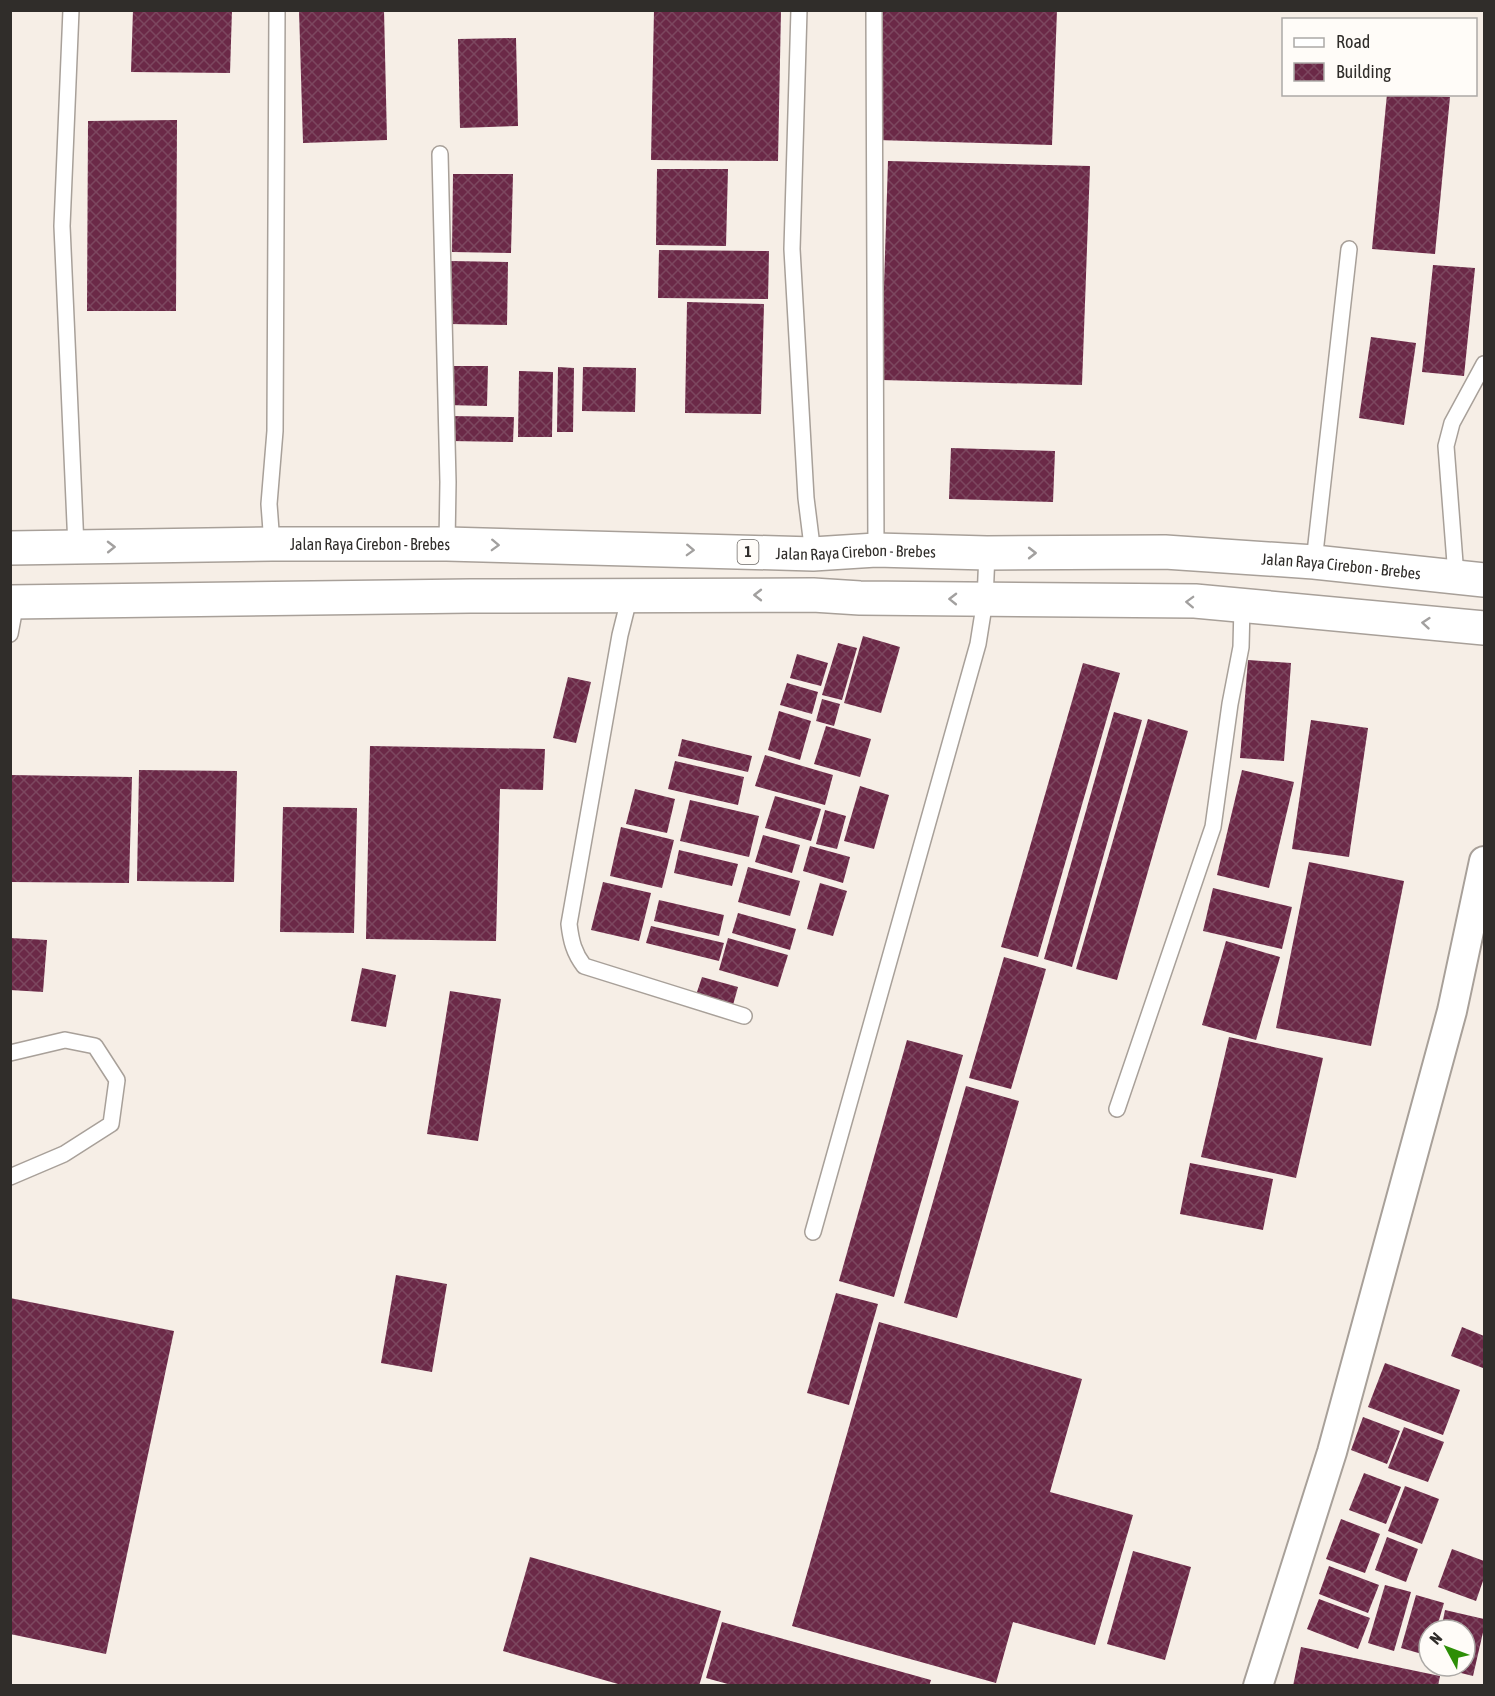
<svg xmlns="http://www.w3.org/2000/svg" width="1495" height="1696" font-family="'Asap Condensed',sans-serif">
<style>
.building{fill:url(#building-cross-hatch)}
.lines{fill:none;stroke-linecap:round;stroke-linejoin:round}
.service-casing{stroke:#a8a099;stroke-width:18}
.minor-casing{stroke:#a8a099;stroke-width:32}
.trunk-casing{stroke:#a8a099;stroke-width:36}
.service{stroke:#fff;stroke-width:15}
.minor{stroke:#fff;stroke-width:28}
.trunk{stroke:#fff;stroke-width:33}
.oneway{stroke:#a2a09f}
.labels{text-anchor:middle;stroke-width:6;stroke-linejoin:round;paint-order:stroke}
.shield{fill:#fffcf8;stroke:#6e6b68;stroke-width:1.5}
.shield-label{font-size:15px;font-weight:bold;fill:#302d2a}
.street-label{font-size:16px;fill:#302d2a;stroke:#fffcf8}
</style>
<defs>
<pattern id="building-cross-hatch" width="8" height="8" patternUnits="userSpaceOnUse" patternTransform="scale(1.5)"><rect width="8" height="8" fill="#6b2947"/><path d="M0 0l8 8M0 8l8-8" fill="none" stroke="#7c475f"/></pattern>
</defs>
<rect width="100%" height="100%" fill="#f6eee6"/>
<g class="building">
<path d="M133,10H232L230,73L131,72Z"/>
<path d="M299,10H384L387,140L303,143Z"/>
<path d="M654,10H781L778,161L651,160Z"/>
<path d="M880,10H1057L1052,145L876,140Z"/>
<path d="M516,38L518,126L460,128L458,39Z"/>
<path d="M1387,94L1450,97L1435,254L1372,249Z"/>
<path d="M177,120L176,311H87L88,121Z"/>
<path d="M888,161L1090,166L1082,385L881,380Z"/>
<path d="M657,169H728L726,246L656,245Z"/>
<path d="M453,174H513L511,253L452,252Z"/>
<path d="M659,250L769,251L768,299L658,298Z"/>
<path d="M450,261L508,262L507,325L449,324Z"/>
<path d="M1433,265L1475,268L1464,376L1422,372Z"/>
<path d="M687,302L764,304L761,414L685,413Z"/>
<path d="M1371,337L1416,343L1404,425L1359,418Z"/>
<path d="M448,366H488L487,406L446,405Z"/>
<path d="M558,367L574,368L573,432H557Z"/>
<path d="M583,367L636,368L635,412L582,411Z"/>
<path d="M519,371L553,372L552,437H518Z"/>
<path d="M450,416L514,417L513,442L450,441Z"/>
<path d="M951,448L1055,451L1053,502L949,499Z"/>
<path d="M863,636L900,647L881,713L844,703Z"/>
<path d="M838,643L857,648L842,700L822,695Z"/>
<path d="M797,654L828,663L821,686L790,678Z"/>
<path d="M1248,660L1291,663L1284,761L1240,758Z"/>
<path d="M1083,663L1120,673L1038,957L1001,947Z"/>
<path d="M568,677L591,682L576,743L553,738Z"/>
<path d="M787,683L818,692L812,714L780,705Z"/>
<path d="M822,699L840,704L834,726L816,721Z"/>
<path d="M779,711L811,721L800,760L768,750Z"/>
<path d="M1114,712L1142,720L1072,967L1044,959Z"/>
<path d="M1148,719L1188,731L1117,980L1076,969Z"/>
<path d="M1311,720L1368,728L1349,857L1292,849Z"/>
<path d="M826,726L871,739L860,777L814,764Z"/>
<path d="M682,739L752,756L748,772L678,756Z"/>
<path d="M370,746L545,749L543,790L500,789L496,941L366,939Z"/>
<path d="M765,755L833,775L825,805L755,786Z"/>
<path d="M675,761L744,777L738,805L668,789Z"/>
<path d="M139,770L237,771L234,882L137,881Z"/>
<path d="M1242,770L1294,782L1269,888L1217,875Z"/>
<path d="M10,775L132,777L129,883L10,882Z"/>
<path d="M860,786L889,795L874,849L844,841Z"/>
<path d="M635,789L675,799L667,833L626,824Z"/>
<path d="M775,796L821,809L811,841L765,828Z"/>
<path d="M690,800L759,816L749,857L680,841Z"/>
<path d="M283,807L357,808L354,933L280,932Z"/>
<path d="M825,810L846,816L837,849L816,844Z"/>
<path d="M621,827L674,840L662,888L610,876Z"/>
<path d="M763,835L800,845L792,873L755,862Z"/>
<path d="M810,846L850,857L843,883L803,871Z"/>
<path d="M679,850L738,864L732,886L674,873Z"/>
<path d="M1309,862L1404,881L1371,1046L1276,1028Z"/>
<path d="M748,867L800,881L790,916L738,902Z"/>
<path d="M603,882L651,893L639,941L591,930Z"/>
<path d="M820,883L847,891L833,936L807,929Z"/>
<path d="M1213,888L1292,907L1282,949L1203,931Z"/>
<path d="M659,900L724,915L719,936L654,921Z"/>
<path d="M738,913L796,929L790,950L732,933Z"/>
<path d="M651,926L724,943L719,961L646,943Z"/>
<path d="M10,938L47,940L43,992L10,990Z"/>
<path d="M728,938L788,955L778,987L719,970Z"/>
<path d="M1226,941L1280,957L1256,1040L1202,1025Z"/>
<path d="M1004,957L1046,969L1011,1089L969,1078Z"/>
<path d="M362,968L396,975L386,1027L351,1021Z"/>
<path d="M702,977L738,987L733,1005L696,995Z"/>
<path d="M450,991L501,999L478,1141L427,1134Z"/>
<path d="M1229,1037L1323,1058L1296,1178L1201,1157Z"/>
<path d="M907,1040L963,1055L894,1297L839,1281Z"/>
<path d="M966,1086L1019,1101L957,1318L904,1303Z"/>
<path d="M1190,1163L1273,1179L1263,1230L1180,1214Z"/>
<path d="M396,1275L447,1284L432,1372L381,1363Z"/>
<path d="M836,1293L878,1304L849,1405L807,1393Z"/>
<path d="M10,1298L174,1331L106,1654L10,1634Z"/>
<path d="M879,1322L1082,1379L1050,1492L1133,1515L1095,1645L1013,1622L996,1683L792,1626Z"/>
<path d="M1462,1327L1484,1336V1363L1483,1368L1451,1356Z"/>
<path d="M1385,1363L1460,1390L1443,1435L1368,1407Z"/>
<path d="M1363,1417L1400,1431L1387,1464L1351,1450Z"/>
<path d="M1404,1427L1444,1442L1428,1482L1388,1468Z"/>
<path d="M1364,1473L1401,1487L1386,1524L1349,1510Z"/>
<path d="M1405,1486L1439,1499L1422,1544L1388,1531Z"/>
<path d="M1341,1519L1380,1534L1365,1573L1326,1559Z"/>
<path d="M1387,1537L1418,1549L1406,1582L1375,1570Z"/>
<path d="M1452,1549L1484,1561V1578L1476,1601L1438,1587Z"/>
<path d="M1133,1551L1191,1567L1165,1660L1107,1644Z"/>
<path d="M530,1557L721,1611L699,1686H625L503,1651Z"/>
<path d="M1329,1566L1379,1585L1368,1613L1319,1594Z"/>
<path d="M1385,1585L1411,1592L1394,1651L1368,1643Z"/>
<path d="M1416,1595L1444,1603L1436,1630H1429V1656L1401,1648Z"/>
<path d="M1319,1599L1370,1618L1358,1649L1307,1629Z"/>
<path d="M1445,1610L1484,1619V1628L1473,1676L1437,1667L1465,1666V1630H1441Z"/>
<path d="M722,1622L931,1680L929,1686H735L706,1678Z"/>
<path d="M1301,1647L1440,1676L1438,1686H1293Z"/>
</g>
<g class="lines">
<defs>
<g id="service">
<path d="M71,10L62,226L76,547"/>
<path d="M799,10L792,249L806,498L813,554"/>
<path d="M874,10L876,550"/>
<path d="M440,154L448,482L447,544"/>
<path d="M272,544L269,504L275,431L277,10"/>
<path d="M1314,562L1349,249"/>
<path d="M1456,576L1446,446L1452,423L1484,364"/>
<path d="M630,595L620,635L569,924C571,941 574,953 584,966L744,1016"/>
<path d="M10,634L16,602"/>
<path d="M10,1053L65,1040L95,1046L117,1080L111,1124L64,1154L10,1177"/>
<path d="M1117,1109L1213,827L1230,704L1241,647L1242,606"/>
<path d="M813,1232L978,644L985,600L987,553"/>
</g>
<path id="minor" d="M1258,1686L1332,1452L1452,1011L1484,861"/>
<g id="trunk">
<path id="s1" d="M10,548L272,544H447L813,554L876,550L987,553L1165,552L1314,562L1484,580"/>
<path d="M10,602L470,596L813,595L860,598L1195,601L1484,628"/>
</g>
</defs>
<use href="#service" class="service-casing"/>
<use href="#minor" class="minor-casing"/>
<use href="#trunk" class="trunk-casing"/>
<use href="#service" class="service"/>
<use href="#minor" class="minor"/>
<use href="#trunk" class="trunk"/>
</g>
<defs><path id="oneway-chevron" d="M-2-3.5L2.5 0L-2 3.5" fill="none" stroke-width="1.6" stroke-linecap="round" stroke-linejoin="round" transform="scale(1.5)"/></defs>
<g class="oneway">
<use href="#oneway-chevron" transform="translate(495 545) rotate(2)"/>
<use href="#oneway-chevron" transform="translate(111 547) rotate(-1)"/>
<use href="#oneway-chevron" transform="translate(690 550) rotate(2)"/>
<use href="#oneway-chevron" transform="translate(1032 553)"/>
<use href="#oneway-chevron" transform="translate(758 595) rotate(-180)"/>
<use href="#oneway-chevron" transform="translate(953 599) rotate(-179)"/>
<use href="#oneway-chevron" transform="translate(1190 602) rotate(-178)"/>
<use href="#oneway-chevron" transform="translate(1426 623) rotate(-175)"/>
</g>
<g class="labels">
<rect class="shield" x="737.5" y="540" width="21" height="24" rx="4.5"/>
<g class="shield-label">
<text x="748" y="557">1</text>
</g>
<g class="street-label">
<text dy="6" stroke="none"><textPath href="#s1" startOffset="360">Jalan Raya Cirebon - Brebes</textPath></text>
<text dy="6" stroke="none"><textPath href="#s1" startOffset="846">Jalan Raya Cirebon - Brebes</textPath></text>
<text dy="6" stroke="none"><textPath href="#s1" startOffset="1332">Jalan Raya Cirebon - Brebes</textPath></text>
</g>
</g>
<rect width="1495" height="1696" fill="none" stroke="#302d2a" stroke-width="24"/>
<rect x="1282" y="18" width="195" height="78" fill="#fffcf8" stroke="#aca9a6" stroke-width="1.5"/>
<rect x="1294" y="38" width="30" height="9" fill="#ffffff" stroke="#aca9a6" stroke-width="1.5"/>
<text x="1336" y="48" font-size="18" fill="#302d2a">Road</text>
<rect x="1294" y="63" width="30" height="18" fill="url(#building-cross-hatch)" stroke="#aca9a6" stroke-width="1.5"/>
<text x="1336" y="78" font-size="18" fill="#302d2a">Building</text>
<g transform="translate(1447 1648) rotate(311)"><circle r="28" fill="#fffcf8" stroke="#aca9a6" stroke-width="1.5"/>
<path d="M0-4.5L10 22L0 15L-10 22Z" fill="#2d8e06"/>
<text y="-9" font-size="16" font-weight="bold" text-anchor="middle" fill="#302d2a">N</text>
</g>
</svg>
